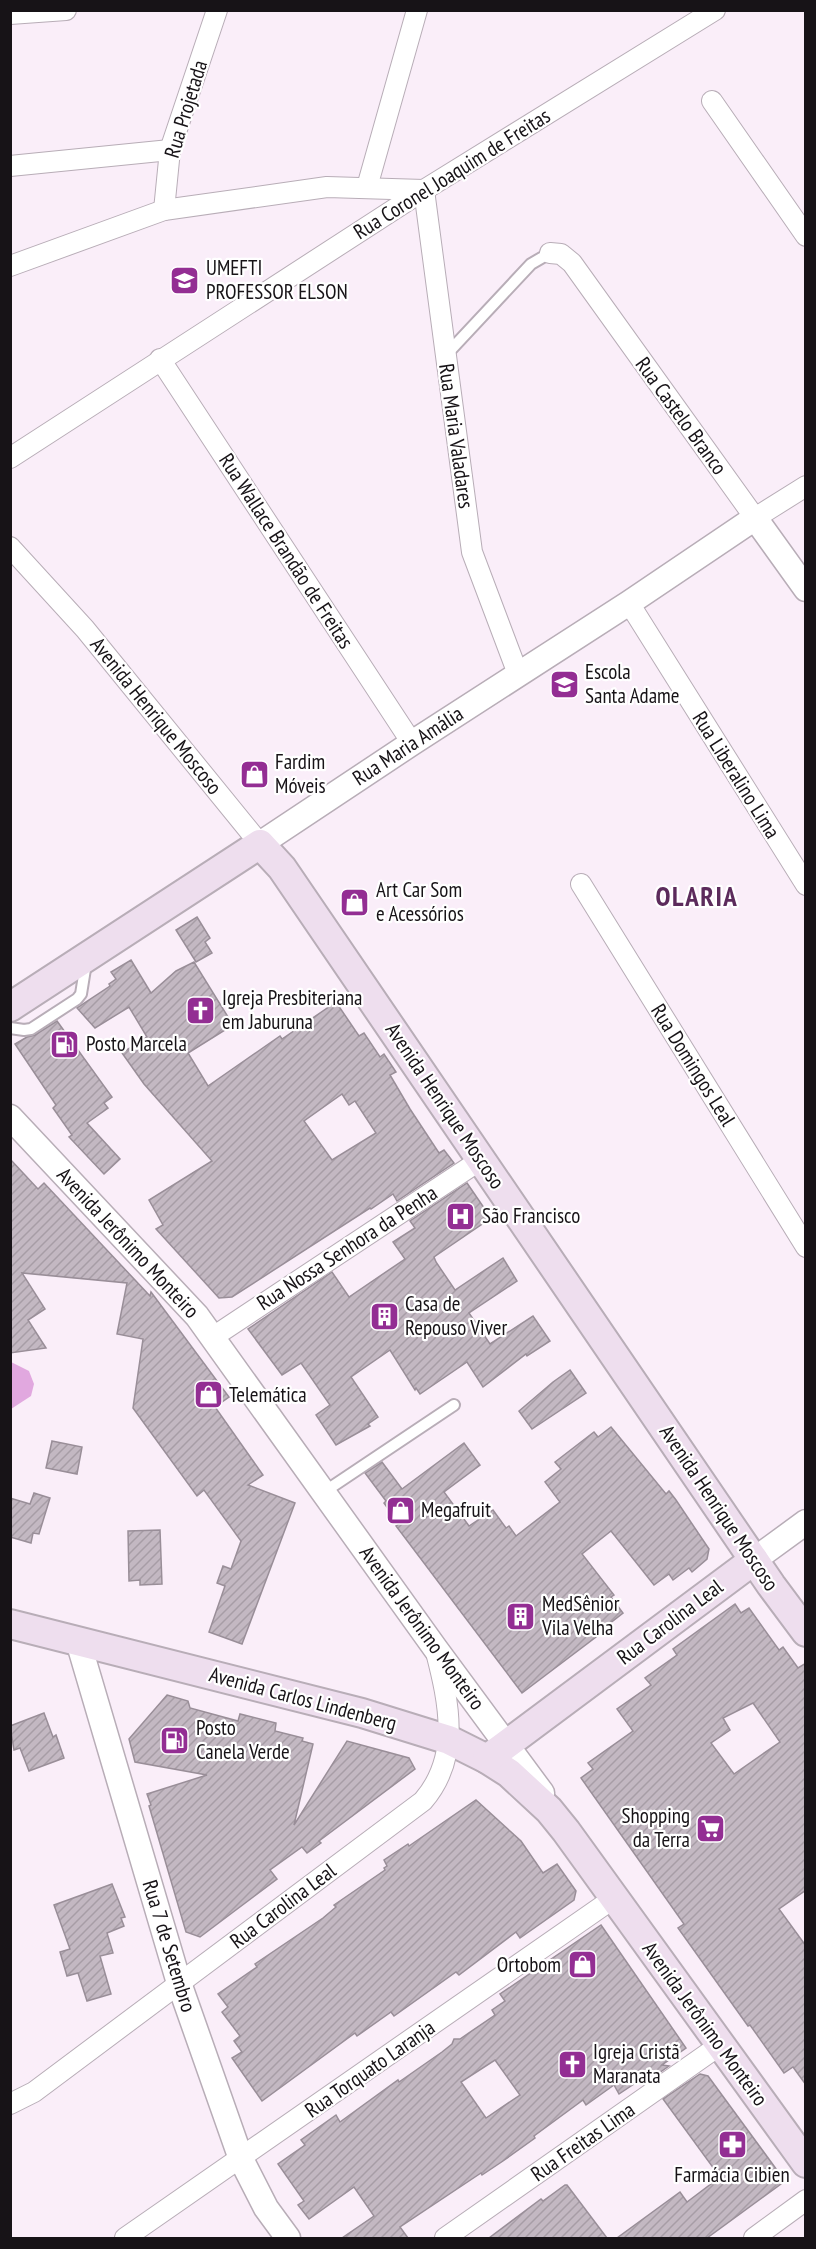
<svg xmlns="http://www.w3.org/2000/svg" width="816" height="2249" font-family="'PT Sans Narrow',sans-serif">
<style>
.water{fill:#e1a8df}
.building{fill:url(#building-hatch);stroke:#998e98;stroke-width:1.5;fill-rule:evenodd}
.lines{fill:none;stroke-linecap:round;stroke-linejoin:round}
.service-casing{stroke:#b8adb7;stroke-width:14}
.minor-casing{stroke:#b8adb7;stroke-width:22}
.tertiary-casing{stroke:#b8adb7;stroke-width:27}
.secondary-casing{stroke:#b8adb7;stroke-width:32}
.service{stroke:#fff;stroke-width:10}
.minor{stroke:#fff;stroke-width:20}
.tertiary{stroke:#fff;stroke-width:24}
.secondary{stroke:#eedeee;stroke-width:28}
.labels{text-anchor:middle;stroke-width:4.5;stroke-linejoin:round;paint-order:stroke}
.street-label{font-size:21px;fill:#171317;stroke:#fff}
.poi-label{font-size:21px;fill:#171317;stroke:#fff;text-anchor:start}
.district-label{font-size:27px;font-weight:bold;letter-spacing:1.5px;fill:#5c2b5c;stroke:#fff}
</style>
<defs>
<pattern id="building-hatch" width="6" height="6" patternUnits="userSpaceOnUse" patternTransform="scale(1.5)"><rect width="6" height="6" fill="#c3b8c2"/><path d="M-1 1l2-2M0 6l6-6M5 7l2-2" fill="none" stroke="#a79da6"/></pattern>
</defs>
<rect width="100%" height="100%" fill="#faeef9"/>
<path class="water" d="M11,1362L29,1371L34,1384L31,1396L11,1409Z"/>
<g class="building">
<path d="M197,917L210,938L205,942L212,953L196,962L176,930Z"/>
<path d="M131,960L151,993L176,971L194,962L233,1025L188,1053L208,1086L280,1036L282,1039L336,1002L359,1036L364,1033L380,1057L384,1054L396,1072L390,1075L410,1109L439,1153L444,1150L454,1163L397,1201L393,1194L371,1209L370,1208L232,1297L219,1298L156,1229L163,1225L149,1200L212,1161L144,1084L122,1053L147,1037L129,1007L95,1028L77,1008L110,986L109,984L116,979L111,972ZM342,1094L349,1105L355,1101L376,1133L332,1160L304,1121Z"/>
<path d="M57,1021L112,1097L104,1103L108,1108L87,1123L120,1159L104,1174L69,1137L72,1135L53,1108L56,1105L15,1044L27,1037L35,1035Z"/>
<path d="M10,1159L38,1189L44,1183L150,1296L151,1292L229,1397L215,1407L263,1475L248,1485L295,1503L242,1644L209,1632L225,1586L217,1583L223,1566L231,1569L241,1541L204,1490L197,1496L133,1408L143,1339L117,1334L127,1283L22,1273L45,1309L28,1320L46,1348L10,1353Z"/>
<path d="M467,1183L491,1218L434,1257L436,1262L455,1290L503,1258L517,1281L469,1313L490,1344L533,1316L550,1341L527,1356L526,1354L483,1387L467,1362L420,1394L416,1388L415,1390L390,1350L351,1377L378,1417L368,1424L370,1426L336,1445L316,1415L330,1405L301,1363L282,1375L248,1329L332,1272L349,1297L405,1259L393,1242L415,1228L410,1221Z"/>
<path d="M570,1370L586,1393L532,1429L519,1411L553,1382Z"/>
<path d="M611,1427L666,1494L669,1491L676,1500L709,1549L707,1559L692,1572L689,1568L673,1580L669,1574L654,1585L611,1531L582,1554L614,1595L611,1597L623,1613L595,1635L596,1637L522,1693L396,1526L399,1524L384,1503L386,1501L365,1473L382,1462L402,1489L464,1443L480,1465L444,1492L469,1526L493,1510L506,1528L509,1526L516,1536L560,1502L545,1482L561,1469L555,1462L594,1432L598,1437Z"/>
<path d="M52,1441L82,1447L77,1474L46,1468Z"/>
<path d="M34,1493L50,1498L39,1534L33,1533L31,1543L10,1537V1498L30,1504Z"/>
<path d="M160,1530L162,1584L140,1585V1580L129,1581L128,1531Z"/>
<path d="M735,1604L741,1613L749,1608L779,1650L783,1647L798,1668L806,1663V1890L779,1909L806,1946V2085L793,2067L784,2073L750,2025L748,2026L678,1928L684,1924L581,1778L593,1769L588,1763L633,1731L617,1709L651,1685L645,1678L677,1655L673,1649ZM753,1703L780,1742L734,1774L711,1743L730,1730L723,1718Z"/>
<path d="M167,1695L188,1701L190,1708L238,1721L240,1714L276,1723L275,1731L303,1738L302,1741L313,1744L294,1825L347,1741L409,1758L415,1769L319,1841L321,1843L307,1853L302,1847L270,1870L277,1879L200,1937L186,1932L149,1806L151,1805L147,1794L207,1775L135,1762L129,1739Z"/>
<path d="M44,1713L53,1737L56,1735L64,1758L29,1771L20,1748L14,1750L10,1726Z"/>
<path d="M476,1800L521,1841L543,1873L557,1864L576,1891L574,1900L520,1938L516,1932L459,1975L456,1972L394,2016L391,2012L357,2036L355,2033L262,2101L232,2058L242,2052L234,2041L240,2036L222,2012L228,2007L218,1994L257,1967L255,1964L323,1918L336,1907L334,1905L385,1870L384,1868L387,1866L384,1860L408,1844L409,1846Z"/>
<path d="M112,1884L125,1917L121,1918L124,1926L107,1933L113,1953L100,1956L111,1994L87,2001L78,1973L67,1976L60,1952L70,1949L54,1905Z"/>
<path d="M601,1925L686,2048L662,2065L669,2066L649,2080L646,2076L619,2094L614,2085L586,2105L583,2100L534,2136L535,2138L503,2161L482,2175L481,2173L400,2227L408,2238H342L374,2216L354,2187L309,2219L298,2205L304,2201L278,2164L305,2145L301,2140L336,2115L340,2122L398,2080L399,2082L442,2052L452,2044L454,2039H460L495,2015L492,2010L505,2001L500,1994ZM495,2060L520,2095L486,2118L461,2082Z"/>
<path d="M700,2074L708,2076L785,2181L707,2238H617L680,2192L687,2202L720,2177L663,2099Z"/>
<path d="M565,2185H567L607,2238H489L541,2199L543,2201Z"/>
</g>
<g class="lines">
<defs>
<g id="service">
<path d="M445,356L531,264L550,253"/>
<path d="M10,1028L24,1030L31,1029L77,999L81,994L86,963"/>
<path d="M324,1492L454,1405"/>
</g>
<g id="minor">
<path d="M10,14L66,10"/>
<path d="M712,101L806,236"/>
<path d="M10,166L170,150"/>
<path d="M367,187L417,10"/>
<path d="M164,210L170,150L217,10"/>
<path d="M550,253L561,254L572,263L755,518L806,486"/>
<path d="M10,266L164,210L327,187L424,190L472,552L518,674"/>
<path d="M160,359L412,743"/>
<path d="M10,458L424,190L715,10"/>
<path d="M10,547L85,629L260,844"/>
<path d="M629,603L806,885"/>
<path d="M581,884L806,1247"/>
<path d="M213,1337L482,1159"/>
<path d="M10,2104L34,2092L423,1801C461,1757 449,1703 436,1652"/>
<path d="M125,2238L614,1898"/>
<path d="M445,2238L720,2045"/>
<path d="M754,2238L806,2200"/>
</g>
<g id="tertiary">
<path d="M260,844L412,743L629,603L755,518L806,589"/>
<path d="M10,1117L197,1316L435,1648L542,1793"/>
<path d="M754,1560L806,1522"/>
<path d="M78,1641L179,1983L241,2159L266,2208L288,2238"/>
</g>
<g id="secondary">
<path d="M10,1007L260,844L282,868L771,1585L806,1632"/>
<path d="M10,1624L362,1713L449,1740L487,1759L509,1773L549,1810L566,1831L806,2163"/>
<path d="M487,1759L754,1560"/>
</g>
</defs>
<use href="#service" class="service-casing"/>
<use href="#minor" class="minor-casing"/>
<use href="#tertiary" class="tertiary-casing"/>
<use href="#secondary" class="secondary-casing"/>
<use href="#service" class="service"/>
<use href="#minor" class="minor"/>
<use href="#tertiary" class="tertiary"/>
<use href="#secondary" class="secondary"/>
</g>
<defs>
<symbol id="school-square" viewBox="-11 -11 22 22"><rect x="-9" y="-9" width="18" height="18" rx="4" fill="#932e93" stroke="#fff"/><path d="M0-5L7-2L0 1L-7-2ZM-4 1L0 2.5L4 1V4Q0 6-4 4Z" fill="#fff"/></symbol>
<symbol id="shop-square" viewBox="-11 -11 22 22"><rect x="-9" y="-9" width="18" height="18" rx="4" fill="#932e93" stroke="#fff"/><path d="M-5-2.5h2.3a2.7 3.5 0 0 1 5.4 0H5L5.5 6h-11ZM-1.5-2.5h3a1.5 2.3 0 0 0-3 0Z" fill="#fff"/></symbol>
<symbol id="church-square" viewBox="-11 -11 22 22"><rect x="-9" y="-9" width="18" height="18" rx="4" fill="#932e93" stroke="#fff"/><path d="M-1.2-6h2.4v3.5h3.3v2.4h-3.3V6h-2.4V-.1h-3.3v-2.4h3.3Z" fill="#fff"/></symbol>
<symbol id="fuel-square" viewBox="-11 -11 22 22"><rect x="-9" y="-9" width="18" height="18" rx="4" fill="#932e93" stroke="#fff"/><path d="M-5.5-6h7V0h2V4h1.3V-2.5L3-4.5l.8-.8L6-3V5H2.5V1h-1V6h-7ZM-4.2-4.7v3.2H.2V-4.7Z" fill="#fff"/></symbol>
<symbol id="hospital-square" viewBox="-11 -11 22 22"><rect x="-9" y="-9" width="18" height="18" rx="4" fill="#932e93" stroke="#fff"/><path d="M-5-5h3v3.5h4V-5h3V5h-3V1.5h-4V5h-3Z" fill="#fff"/></symbol>
<symbol id="building-square" viewBox="-11 -11 22 22"><rect x="-9" y="-9" width="18" height="18" rx="4" fill="#932e93" stroke="#fff"/><path d="M-4-6H4V6H1V3H-1V6H-4ZM-2.5-4.3h1.7v1.8h-1.7ZM.8-4.3h1.7v1.8H.8ZM-2.5-1h1.7V.8h-1.7ZM.8-1h1.7V.8H.8Z" fill="#fff"/></symbol>
<symbol id="supermarket-square" viewBox="-11 -11 22 22"><rect x="-9" y="-9" width="18" height="18" rx="4" fill="#932e93" stroke="#fff"/><path d="M-6-5.5h2.5l.6 2H6L4.5 2H-2.5L-4.4-4H-6ZM-1.5 3.2a1.3 1.3 0 1 0 .1 0ZM3 3.2a1.3 1.3 0 1 0 .1 0Z" fill="#fff"/></symbol>
<symbol id="pharmacy-square" viewBox="-11 -11 22 22"><rect x="-9" y="-9" width="18" height="18" rx="4" fill="#932e93" stroke="#fff"/><path d="M-2-6h4v4h4v4h-4v4h-4v-4h-4v-4h4Z" fill="#fff"/></symbol>
</defs>
<g fill-rule="evenodd">
<use href="#school-square" x="168" y="264" width="33" height="33"/>
<use href="#school-square" x="548" y="668" width="33" height="33"/>
<use href="#shop-square" x="238" y="758" width="33" height="33"/>
<use href="#shop-square" x="338" y="886" width="33" height="33"/>
<use href="#church-square" x="184" y="994" width="33" height="33"/>
<use href="#fuel-square" x="48" y="1028" width="33" height="33"/>
<use href="#hospital-square" x="444" y="1200" width="33" height="33"/>
<use href="#building-square" x="368" y="1300" width="33" height="33"/>
<use href="#shop-square" x="192" y="1378" width="33" height="33"/>
<use href="#shop-square" x="384" y="1494" width="33" height="33"/>
<use href="#building-square" x="504" y="1600" width="33" height="33"/>
<use href="#fuel-square" x="158" y="1724" width="33" height="33"/>
<use href="#supermarket-square" x="694" y="1812" width="33" height="33"/>
<use href="#shop-square" x="566" y="1948" width="33" height="33"/>
<use href="#church-square" x="556" y="2048" width="33" height="33"/>
<use href="#pharmacy-square" x="716" y="2128" width="33" height="33"/>
</g>
<g class="labels">
<g class="street-label">
<text transform="translate(186 109) rotate(-73)" y="7">Rua Projetada</text>
<text transform="translate(452 174) rotate(-32)" y="7">Rua Coronel Joaquim de Freitas</text>
<text transform="translate(681 416) rotate(54)" y="7">Rua Castelo Branco</text>
<text transform="translate(456 436) rotate(82)" y="7">Rua Maria Valadares</text>
<text transform="translate(286 551) rotate(57)" y="7">Rua Wallace Brandão de Freitas</text>
<text transform="translate(156 716) rotate(51)" y="7">Avenida Henrique Moscoso</text>
<text transform="translate(408 746) rotate(-33)" y="7">Rua Maria Amália</text>
<text transform="translate(736 775) rotate(58)" y="7">Rua Liberalino Lima</text>
<text transform="translate(693 1065) rotate(58)" y="7">Rua Domingos Leal</text>
<text transform="translate(445 1106) rotate(56)" y="7">Avenida Henrique Moscoso</text>
<text transform="translate(128 1243) rotate(47)" y="7">Avenida Jerônimo Monteiro</text>
<text transform="translate(347 1248) rotate(-33)" y="7">Rua Nossa Senhora da Penha</text>
<text transform="translate(719 1508) rotate(56)" y="7">Avenida Henrique Moscoso</text>
<text transform="translate(670 1622) rotate(-37)" y="7">Rua Carolina Leal</text>
<text transform="translate(422 1628) rotate(54)" y="7">Avenida Jerônimo Monteiro</text>
<text transform="translate(303 1699) rotate(15)" y="7">Avenida Carlos Lindenberg</text>
<text transform="translate(283 1906) rotate(-37)" y="7">Rua Carolina Leal</text>
<text transform="translate(169 1946) rotate(73)" y="7">Rua 7 de Setembro</text>
<text transform="translate(705 2024) rotate(54)" y="7">Avenida Jerônimo Monteiro</text>
<text transform="translate(370 2069) rotate(-35)" y="7">Rua Torquato Laranja</text>
<text transform="translate(583 2142) rotate(-35)" y="7">Rua Freitas Lima</text>
</g>
<g class="poi-label">
<text x="206" y="275">UMEFTI<tspan x="206" dy="24">PROFESSOR ELSON</tspan></text>
<text x="585" y="679">Escola<tspan x="585" dy="24">Santa Adame</tspan></text>
<text x="275" y="769">Fardim<tspan x="275" dy="24">Móveis</tspan></text>
<text x="376" y="897">Art Car Som<tspan x="376" dy="24">e Acessórios</tspan></text>
<text x="222" y="1005">Igreja Presbiteriana<tspan x="222" dy="24">em Jaburuna</tspan></text>
<text x="86" y="1051">Posto Marcela</text>
<text x="482" y="1223">São Francisco</text>
<text x="405" y="1311">Casa de<tspan x="405" dy="24">Repouso Viver</tspan></text>
<text x="229" y="1402">Telemática</text>
<text x="421" y="1517">Megafruit</text>
<text x="542" y="1611">MedSênior<tspan x="542" dy="24">Vila Velha</tspan></text>
<text x="196" y="1735">Posto<tspan x="196" dy="24">Canela Verde</tspan></text>
<text x="690" y="1823" text-anchor="end">Shopping<tspan x="690" dy="24">da Terra</tspan></text>
<text x="561" y="1972" text-anchor="end">Ortobom</text>
<text x="593" y="2059">Igreja Cristã<tspan x="593" dy="24">Maranata</tspan></text>
<text x="732" y="2182" text-anchor="middle">Farmácia Cibien</text>
</g>
<g class="district-label">
<text x="697" y="906">OLARIA</text>
</g>
</g>
<rect width="816" height="2249" fill="none" stroke="#171317" stroke-width="24"/>
</svg>
